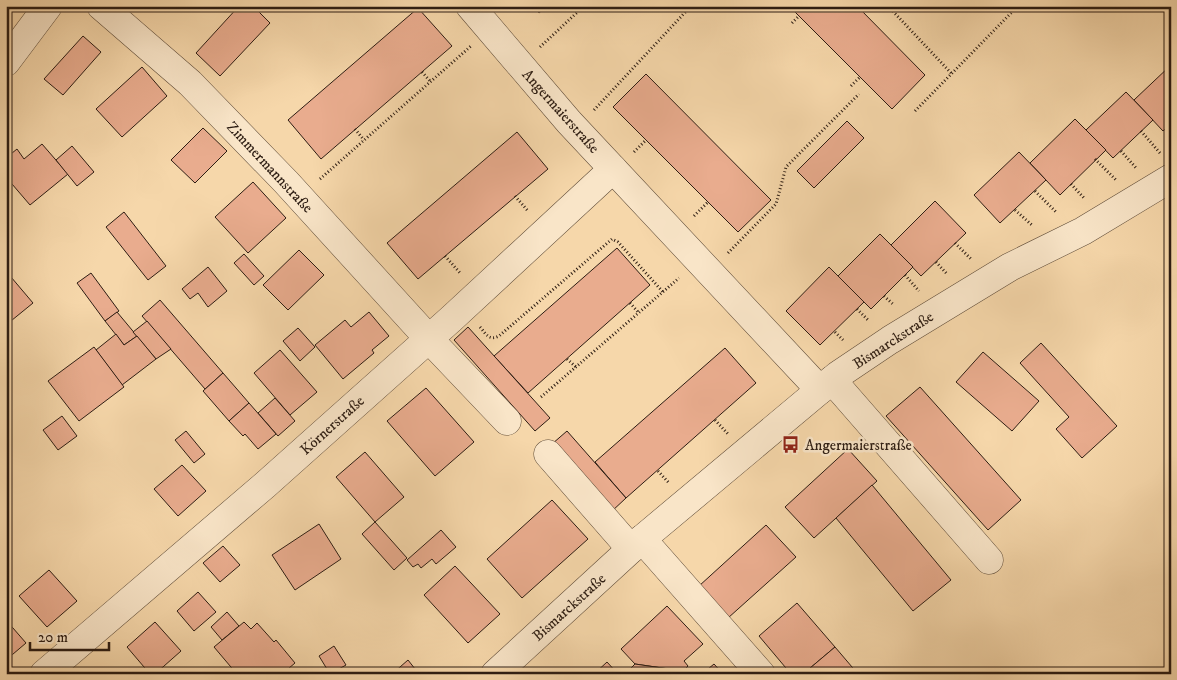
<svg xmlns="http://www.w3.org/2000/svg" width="1177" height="680" font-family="'IM FELL DW Pica',serif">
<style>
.building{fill:#e9ac8e;stroke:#2d1d13}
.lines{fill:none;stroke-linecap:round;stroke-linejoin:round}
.minor-casing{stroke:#5f4c39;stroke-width:29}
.path{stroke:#2d1d13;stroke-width:3;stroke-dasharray:1 2.5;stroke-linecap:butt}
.minor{stroke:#f9e5c8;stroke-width:28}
.labels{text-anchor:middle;stroke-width:5;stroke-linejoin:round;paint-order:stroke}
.street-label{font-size:15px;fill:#2d1d13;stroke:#f9e5c8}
.poi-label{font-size:15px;fill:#2d1d13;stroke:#f9e5c8;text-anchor:start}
</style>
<rect width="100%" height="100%" fill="#f6d7aa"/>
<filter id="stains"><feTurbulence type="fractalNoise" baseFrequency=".004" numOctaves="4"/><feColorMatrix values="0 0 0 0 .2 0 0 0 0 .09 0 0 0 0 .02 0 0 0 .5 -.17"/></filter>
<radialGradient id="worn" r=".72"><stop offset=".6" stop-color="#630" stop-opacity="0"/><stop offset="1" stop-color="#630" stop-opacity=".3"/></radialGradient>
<g class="building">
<path d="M239,6H253L270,23L220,76L196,53Z"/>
<path d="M533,6H547L539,13Z"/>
<path d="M789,6H857L925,75L892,109Z"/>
<path d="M418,8L452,46L321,159L288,120Z"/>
<path d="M83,36L101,52L63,95L44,79Z"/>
<path d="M1171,65V124L1163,131L1134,100Z"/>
<path d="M142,67L167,96L122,137L96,109Z"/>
<path d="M646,74L771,200L738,232L613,107Z"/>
<path d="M1126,92L1153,120L1113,158L1086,130Z"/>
<path d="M1075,119L1106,150L1060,195L1030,163Z"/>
<path d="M847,121L864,138L814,188L797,171Z"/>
<path d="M203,128L227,151L195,183L171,160Z"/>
<path d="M517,132L548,169L418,279L387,243Z"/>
<path d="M42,144L68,174L30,205L6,177V158L17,149L24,159Z"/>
<path d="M72,146L94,172L77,186L56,160Z"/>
<path d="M1019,152L1046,180L1000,223L974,195Z"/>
<path d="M253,182L286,218L248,253L215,217Z"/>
<path d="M935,201L966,233L921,276L891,245Z"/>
<path d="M124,212L166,266L148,280L106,227Z"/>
<path d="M880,234L913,267L871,309L838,276Z"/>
<path d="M617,248L650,285L528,393L494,356Z"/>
<path d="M299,250L324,275L288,310L263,285Z"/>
<path d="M244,254L264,276L254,285L234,263Z"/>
<path d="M208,267L227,291L208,307L198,293L190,299L182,289Z"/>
<path d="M829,267L864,302L820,345L786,311Z"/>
<path d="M91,273L119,311L105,321L77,283Z"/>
<path d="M11,277L33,303L6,325V281Z"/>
<path d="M160,300L223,373L205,389L142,316Z"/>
<path d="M117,312L137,336L124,345L105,321Z"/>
<path d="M369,312L389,336L372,350L374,353L343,379L315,345L345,320L351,327Z"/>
<path d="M147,321L171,349L156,359L133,332Z"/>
<path d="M468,327L550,418L535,431L454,340Z"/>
<path d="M298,328L315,347L300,361L283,341Z"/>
<path d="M116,334L124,345L137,336L156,359L122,385L96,350Z"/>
<path d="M1041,343L1117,426L1082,458L1056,429L1069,417L1020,363Z"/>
<path d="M94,347L124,387L79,421L48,381Z"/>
<path d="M725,348L756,383L626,498L595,462Z"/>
<path d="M280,350L317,392L290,415L254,373Z"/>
<path d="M983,352L1039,401L1012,431L956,382Z"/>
<path d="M223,373L249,403L229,421L203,391Z"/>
<path d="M920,387L1021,500L988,530L886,416Z"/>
<path d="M426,388L474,442L435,476L387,421Z"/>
<path d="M275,398L295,421L278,436L258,413Z"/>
<path d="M249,403L276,434L258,449L245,434L243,436L229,421Z"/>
<path d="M62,416L77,436L58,450L43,430Z"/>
<path d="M186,431L205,454L194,463L175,440Z"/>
<path d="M567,431L626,498L611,512L552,444Z"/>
<path d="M848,449L877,481L814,538L785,507Z"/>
<path d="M365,452L404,497L375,522L336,477Z"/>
<path d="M182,465L206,491L178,516L154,489Z"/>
<path d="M872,485L951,580L913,611L836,518Z"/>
<path d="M552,500L588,539L522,598L487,559Z"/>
<path d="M375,522L407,558L394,570L362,534Z"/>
<path d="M319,524L341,559L295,590L272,555Z"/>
<path d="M766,525L796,557L728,618L699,586Z"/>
<path d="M441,530L456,547L436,564L432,559L421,568L418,564L413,567L407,560Z"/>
<path d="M223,546L240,565L220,582L203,563Z"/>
<path d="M455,566L500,614L468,643L424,595Z"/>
<path d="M49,570L77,601L47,627L19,596Z"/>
<path d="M198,592L216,612L194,631L177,611Z"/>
<path d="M797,603L835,647L803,674H791L759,636Z"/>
<path d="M667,606L703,644L684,661L688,666L680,674L676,670L635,664L621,649Z"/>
<path d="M227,612L239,626L222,640L211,627Z"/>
<path d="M6,620L26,643L6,660Z"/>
<path d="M155,622L181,651L155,674H150L127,647Z"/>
<path d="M244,622L251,629L257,623L274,642L276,640L295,663L282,674H241L238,671L236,673L214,647Z"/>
<path d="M334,646L346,665L330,674L319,656Z"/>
<path d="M835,647L858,674H803Z"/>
<path d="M408,660L419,674H392Z"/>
<path d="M607,662L618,674H594Z"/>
<path d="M635,664L676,670L672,674H625Z"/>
<path d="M714,664L723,674H702Z"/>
</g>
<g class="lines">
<defs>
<g id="minor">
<path d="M101,6L190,83L286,182L429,339L507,421"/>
<path d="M470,6L569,122L820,390"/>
<path d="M6,62L48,6"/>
<path d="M832,380L989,560"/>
<path d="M548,454L631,549"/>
<path d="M642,539L761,674"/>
<path d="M44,674L265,485L451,319L613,169"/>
<path d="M495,674L642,539L838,375L890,340L1010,267L1083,231L1171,178"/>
</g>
</defs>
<use href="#minor" class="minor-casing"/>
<g class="path">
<path d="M888,6L952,74"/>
<path d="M792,23L799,16"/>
<path d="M540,47L584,6"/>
<path d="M422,72L430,81"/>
<path d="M851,86L860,77"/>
<path d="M594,110L691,6"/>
<path d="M915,111L1018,6"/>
<path d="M1170,125L1171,126"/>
<path d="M355,129L364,140"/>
<path d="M1141,131L1160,153"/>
<path d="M1121,151L1137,169"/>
<path d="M634,152L646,140"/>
<path d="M1095,159L1116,180"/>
<path d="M320,179L471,46"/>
<path d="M1071,184L1084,198"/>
<path d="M1035,191L1057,213"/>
<path d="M515,196L528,211"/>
<path d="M1015,210L1033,226"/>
<path d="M694,216L708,202"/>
<path d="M955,243L971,259"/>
<path d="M728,253L776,204L786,167L859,94"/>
<path d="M445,256L461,274"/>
<path d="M936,262L947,274"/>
<path d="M905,275L919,291"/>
<path d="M884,296L894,305"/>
<path d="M630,303L639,313"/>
<path d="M857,309L869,321"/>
<path d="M480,327C486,334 489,341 499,336L612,239L618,242L663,292"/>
<path d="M835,332L843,340"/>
<path d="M567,359L576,367"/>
<path d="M541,397L679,278"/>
<path d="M715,420L728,434"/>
<path d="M6,442L8,443"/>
<path d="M658,471L669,483"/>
</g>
<use href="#minor" class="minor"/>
</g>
<defs>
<symbol id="bus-bare" viewBox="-9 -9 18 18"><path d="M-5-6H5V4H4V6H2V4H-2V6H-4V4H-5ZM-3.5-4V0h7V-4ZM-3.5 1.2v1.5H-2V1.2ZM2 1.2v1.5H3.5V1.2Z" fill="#8f2418" stroke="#f9e5c8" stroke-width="2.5" paint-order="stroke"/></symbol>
</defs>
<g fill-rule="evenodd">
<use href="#bus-bare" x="778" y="432" width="25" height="25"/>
</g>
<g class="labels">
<g class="street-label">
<text transform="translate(561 111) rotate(48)" y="5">Angermaierstraße</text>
<text transform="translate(270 167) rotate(47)" y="5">Zimmermannstraße</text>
<text transform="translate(893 340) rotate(-33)" y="5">Bismarckstraße</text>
<text transform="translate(332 425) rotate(-42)" y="5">Körnerstraße</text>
<text transform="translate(569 607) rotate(-42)" y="5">Bismarckstraße</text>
</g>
<g class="poi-label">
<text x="805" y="450">Angermaierstraße</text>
</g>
</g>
<rect width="1177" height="680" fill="none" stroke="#f6d7aa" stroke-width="25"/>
<rect x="8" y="8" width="1162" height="665" fill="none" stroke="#2d1d13" stroke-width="2.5"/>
<rect x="12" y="12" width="1152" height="655" fill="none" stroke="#2d1d13"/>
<path d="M30 642v8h79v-8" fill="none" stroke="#2d1d13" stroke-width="2.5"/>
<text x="38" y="642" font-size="15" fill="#2d1d13" stroke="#f9e5c8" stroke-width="4" paint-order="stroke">20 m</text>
<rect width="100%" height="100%" filter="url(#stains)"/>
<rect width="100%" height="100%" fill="url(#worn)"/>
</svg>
